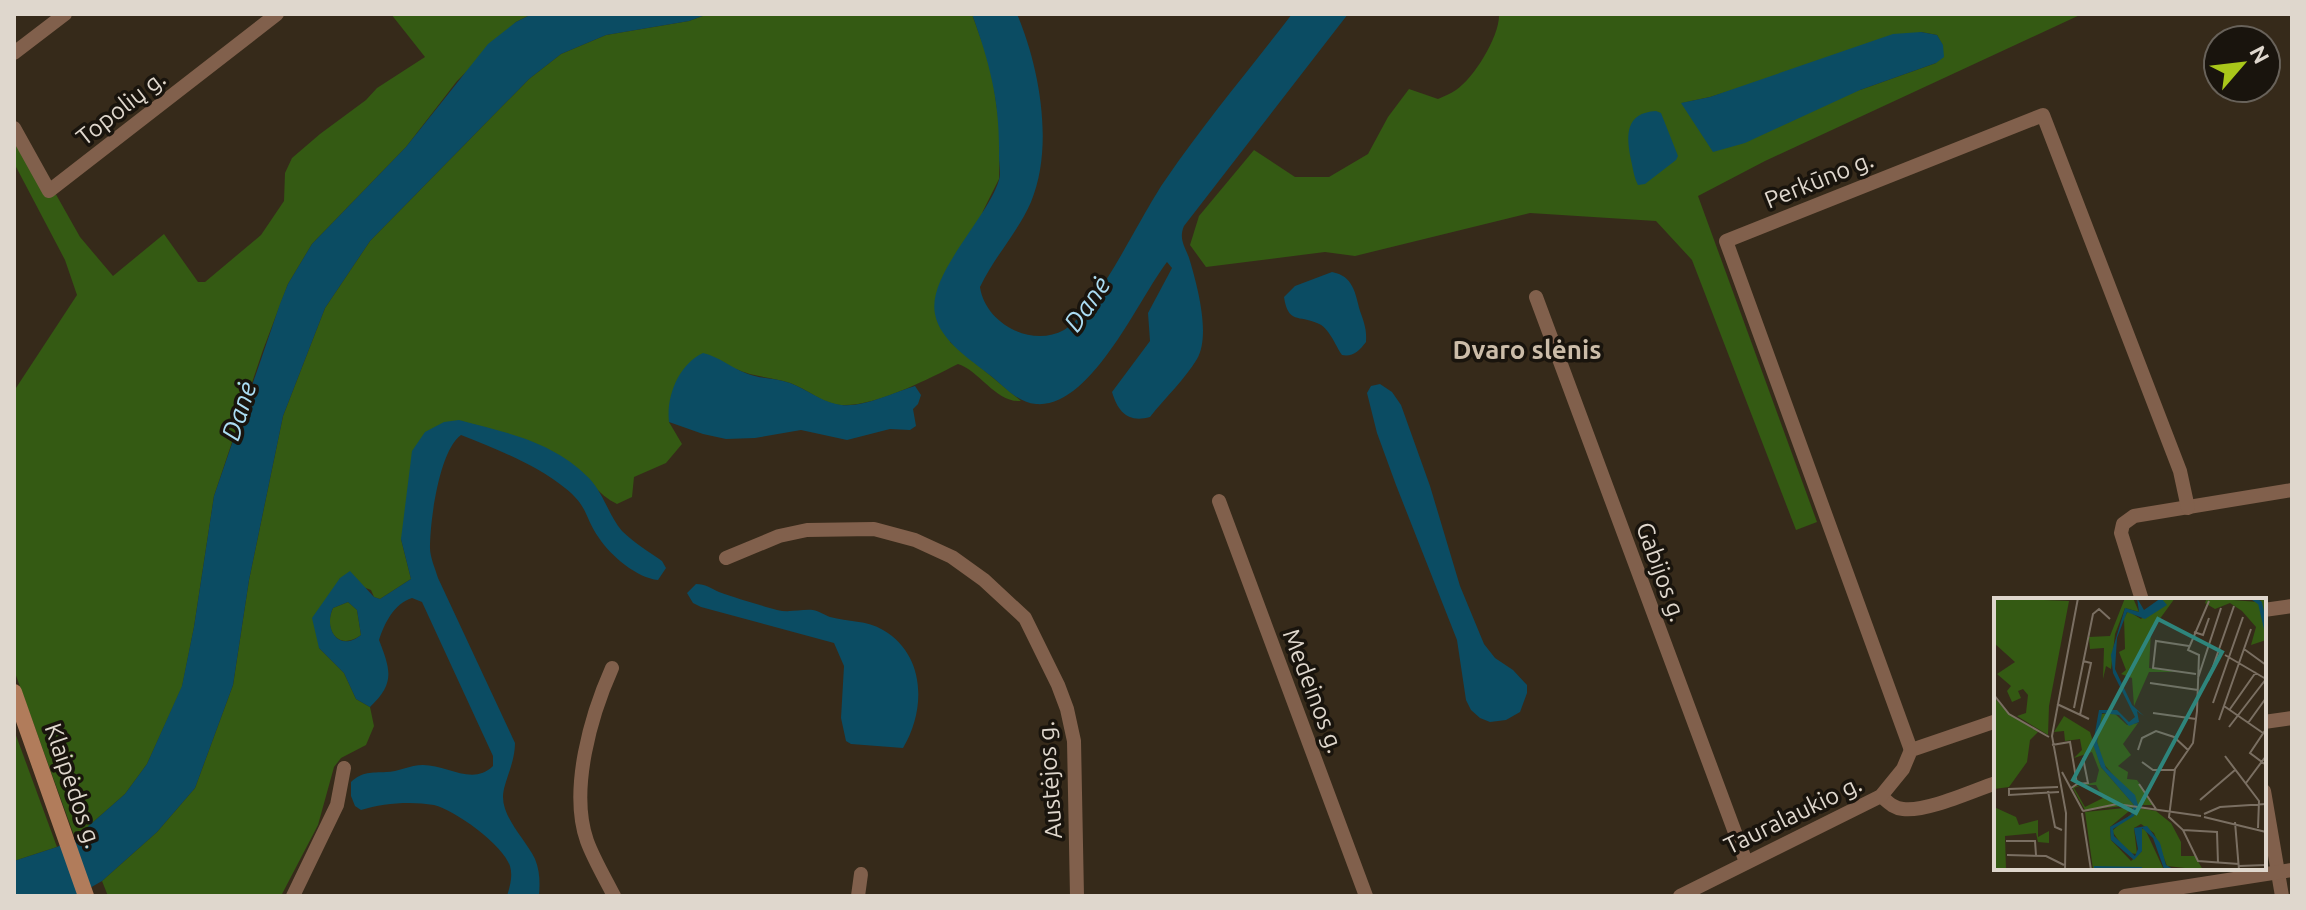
<svg xmlns="http://www.w3.org/2000/svg" width="2306" height="910" font-family="Ubuntu,sans-serif">
<style>
.green{fill:#345a13;fill-rule:evenodd}
.water{fill:#0b4c63;fill-rule:evenodd}
.lines{fill:none;stroke-linecap:round;stroke-linejoin:round}
.street{stroke:#81604c;stroke-width:14}
.secondary{stroke:#b17c5b;stroke-width:16}
.labels{text-anchor:middle;stroke-width:7;stroke-linejoin:round;paint-order:stroke}
.street-label{font-size:24px;fill:#dfd7cd;stroke:#19140d}
.water-label{font-size:26px;font-style:italic;fill:#abdcf2;stroke:#19140d}
.neighbourhood-label{font-size:26px;font-weight:bold;fill:#ccbda9;stroke:#19140d}
.inset-river{fill:none;stroke:#0b4c63;stroke-width:4}
.inset-road{fill:none;stroke:#7a6f62;stroke-width:2}
.view{fill:#2e857c;fill-opacity:0.15;stroke:#2e857c;stroke-width:4}
.inset-edge{fill:none;stroke:#dfd7cd;stroke-width:4}
</style>
<rect width="100%" height="100%" fill="#362a1a"/>
<g class="green">
<path d="M391,14H532L516,22L457,81L406,147L312,244L288,284L263,350L214,496L194,627L182,687L147,764L125,794L75,838L14,670V391L77,295L65,260L14,163V120L80,237L113,276L164,234L198,282H205L261,235L284,201L285,173L292,158L320,134L366,100L377,88L425,57Z"/>
<path d="M708,14H972L991,67L1000,130L999,179L983,211L950,342L1021,401C996,403 980,371 958,364C928,379 875,407 841,405C823,404 807,389 790,383C772,377 753,377 736,369L669,422L682,444L666,463L634,477L632,497L617,504C598,495 587,476 570,464C536,439 499,431 460,421L401,539L411,579L380,599L374,597L371,590L340,578L319,648L344,673L356,699L370,707L374,726L366,745L341,758L334,767L318,825L281,896H108L102,881L157,832L195,788L233,685L249,580L283,416L325,308L370,241L529,79L561,54L606,35L689,21Z"/>
<path d="M1499,14H2082L1765,161L1698,196L1817,522L1796,530L1692,260L1656,221L1530,213L1355,256L1325,252L1206,267L1190,245L1199,216L1254,150L1295,177H1329L1368,154L1388,117L1409,89L1438,99C1444,96 1450,94 1456,90C1474,78 1500,36 1499,14ZM1921,32L1937,35L1943,46L1936,63L1860,90L1682,103L1710,97Z"/>
<path d="M348,602L357,610L361,635C338,652 323,629 333,608Z"/>
<path d="M14,730L57,847L14,861Z"/>
</g>
<g class="water">
<path d="M532,14H708L689,21L606,35L561,54L529,79L370,241L325,308L283,416L249,580L233,685L195,788L157,832L102,881L76,896H14V861L57,847L75,838L125,794L147,764L182,686L194,627L214,496L280,304L288,284L312,244L406,147L488,44L516,22Z"/>
<path d="M972,14H1017C1040,68 1054,147 1031,202C1018,232 994,257 980,287C985,323 1031,348 1064,330C1097,311 1141,214 1166,179C1205,122 1250,69 1292,14H1348L1184,226C1178,240 1186,247 1190,261C1197,285 1211,335 1197,359C1185,379 1165,398 1150,417C1128,423 1118,412 1112,392L1150,341L1148,313L1172,268L1167,262C1139,298 1091,409 1036,404C1018,403 1005,387 991,376C971,360 940,341 935,314C927,275 987,219 999,180C1001,173 999,163 999,156C1000,102 990,64 972,14Z"/>
<path d="M1921,32L1937,35L1943,45L1944,57L1936,63L1860,90L1745,143L1713,152L1681,103L1710,97L1893,34Z"/>
<path d="M1656,111L1661,113L1678,156L1676,160L1645,184L1638,185C1634,177 1633,169 1631,160C1626,135 1625,113 1656,111Z"/>
<path d="M1332,272C1353,276 1355,292 1360,311C1364,322 1367,330 1366,342C1359,351 1353,357 1342,355C1335,345 1329,327 1317,323C1299,315 1288,324 1284,297L1295,286Z"/>
<path d="M703,353C720,357 731,368 748,374C761,379 776,378 790,383C806,389 819,400 836,404C859,410 892,393 915,386L921,395L918,404L913,409L916,426L910,430L890,429L847,440L801,430L755,438L726,439L703,434L669,422C666,396 679,364 703,353Z"/>
<path d="M1380,384L1392,392L1401,405L1430,486L1460,586L1484,644L1495,658L1513,670L1527,685V693L1520,712L1506,720L1490,722L1480,718L1471,710L1466,700L1457,640L1396,485L1377,433L1367,393L1371,386Z"/>
<path d="M459,420C507,433 552,441 589,478C604,494 609,516 622,531C633,542 649,552 662,561L666,568L658,580C637,578 611,556 599,538C584,517 589,507 565,488C535,464 496,449 461,435C439,451 430,521 430,548C430,557 435,568 438,578L515,743C515,764 503,783 503,797C503,819 526,840 535,859C540,871 540,883 539,896H507C510,886 513,876 510,866C503,845 455,810 434,805C411,801 383,803 361,810L355,806L351,796V782C363,771 371,773 386,772C398,772 410,765 423,765C447,765 473,786 493,766V756L422,602L412,598C394,604 385,622 379,640C390,669 396,683 370,707L356,699L344,673L319,648L312,618L340,578L350,571L374,597L380,599L411,579L401,539L412,451L425,432L444,422ZM348,602L357,610L361,635C339,653 323,629 333,608Z"/>
<path d="M696,584C706,584 710,588 719,592C735,598 760,605 777,610C789,613 801,609 813,610C819,611 825,615 830,617C848,622 867,620 883,630C926,655 926,710 903,748L851,744L846,741L841,718L844,666L834,643L701,607L693,603L687,593Z"/>
</g>
<g class="lines">
<g class="street">
<path d="M14,53L65,14"/>
<path d="M14,128L49,191L277,14"/>
<path d="M1536,297L1746,862"/>
<path d="M1219,501L1366,896"/>
<path d="M726,558L779,536L807,530L874,529L915,540L952,557L984,580L1025,618L1058,685L1067,709L1074,741L1077,896"/>
<path d="M2142,600L2121,533L2123,524L2134,516L2292,490"/>
<path d="M2264,610L2292,606"/>
<path d="M612,668C591,715 569,790 587,841C594,860 605,878 614,896"/>
<path d="M2264,722L2292,718"/>
<path d="M1911,750L1726,241L2043,115L2180,471L2188,508"/>
<path d="M2264,791L2282,896"/>
<path d="M1881,796C1888,802 1893,808 1903,809C1927,812 1972,791 1996,783"/>
<path d="M293,896L337,805L344,768"/>
<path d="M858,896L861,874"/>
<path d="M1680,896L1881,796L1903,769L1911,750L1996,721"/>
<path d="M2125,896L2292,870"/>
</g>
<path class="secondary" d="M14,692L86,896"/>
</g>
<g class="labels">
<g class="street-label">
<text transform="translate(121 108) rotate(-38)" y="8">Topolių g.</text>
<text transform="translate(1819 180) rotate(-22)" y="8">Perkūno g.</text>
<text transform="translate(1661 572) rotate(70)" y="8">Gabijos g.</text>
<text transform="translate(1313 691) rotate(69)" y="8">Medeinos g.</text>
<text transform="translate(1050 780) rotate(-94)" y="8">Austėjos g.</text>
<text transform="translate(73 786) rotate(71)" y="8">Klaipėdos g.</text>
<text transform="translate(1793 815) rotate(-26)" y="8">Tauralaukio g.</text>
</g>
<g class="water-label">
<text transform="translate(1087 304) rotate(-55)" y="9">Danė</text>
<text transform="translate(239 411) rotate(-72)" y="9">Danė</text>
</g>
<g class="neighbourhood-label">
<text x="1527" y="359">Dvaro slėnis</text>
</g>
</g>
<g transform="translate(1994 598)">
<rect width="272" height="272" fill="#362a1a"/>
<path d="M0,0L75,3L55,108L54,137L23,118L32,115L34,97L29,91L24,93L27,100L18,104L13,93L17,88L3,76L21,64L0,45ZM131,0H139L145,14L131,10L121,36L117,71L112,68L109,81L110,50L96,51L95,39L116,38ZM170,0H181L157,33L155,70L182,74H155L140,108L138,80L127,76L132,72L125,54L131,51L130,20L134,13L147,21ZM213,0L264,4L271,0L272,42L257,47L262,29L248,13L236,5L221,11L211,5ZM0,99L13,114L44,134L36,142L33,164L15,189L0,191ZM120,115L133,127L144,125L129,146L137,157L124,168L134,174L133,181L143,182L160,207H144L109,165L103,144L107,116ZM70,118L96,134L107,169L140,207L91,212L78,189L102,184L105,172L98,154L80,160L88,152L86,141L71,143L70,133L60,134ZM88,187H102L109,200L91,209L80,190ZM0,209L22,219L25,227L44,222V239L55,233V245L44,244L42,235L11,238L12,272H0ZM140,209L116,229L117,242L137,263L148,253L145,231H151L170,272L99,271L91,214ZM144,210L162,213L177,225L187,244V258H201L209,272L173,268L160,235L147,226L140,230L143,256L133,255L118,233Z" fill="#345a13" fill-rule="evenodd"/>
<path d="M143,0L150,12L167,0L173,7L151,21L133,14L123,40L121,71L138,107L150,118L143,113L145,124L135,128L125,117L108,115L103,144L112,170L141,197L144,207L140,218L119,231L120,238L141,258L144,251L140,230L153,228L166,245L172,267L181,272L170,271L159,240L148,230V253L140,262L117,242L116,229L137,217L140,207L107,169L99,146L105,112H123L135,124L141,119L119,75L117,57L131,10L145,14Z" fill="#0b4c63"/>
<path class="inset-river" d="M259,0L266,5L272,31M100,270L148,271"/>
<path class="inset-road" d="M215,3L194,52L205,57L203,113L199,145L181,171L175,219L189,232L204,263L245,266M200,34L209,37L215,20M195,48L162,43L159,70L202,76M250,51L272,67M231,57L272,81M204,80L227,10M214,83L240,8M156,85L204,92M0,97L15,116L55,139M219,105L249,19M63,106L95,121M230,108L269,135M80,110L99,16L105,11L116,21M236,111L262,74M159,115L202,121M86,117L97,65L89,63M225,122L257,31M254,125L272,100M235,129L272,81M272,131L256,155L272,167M58,147L76,144L83,186L77,190M144,152L148,140L162,133L180,139L194,152M231,158L265,203L264,230M148,164L159,172H181M68,174L89,213M252,185L272,158M83,186L94,185L89,160M145,186L162,211M64,189L15,191V197L65,194M54,193L61,229L68,232M206,202L241,172M89,213L123,206L207,218M88,215L97,272M210,216L226,209L272,206M210,219L272,234M241,224L245,272M189,232L223,234L224,265M12,243H41L42,257M13,257L52,258L70,267M245,268L272,267M71,272L72,215L58,138L84,0"/>
<path class="view" d="M164,21L228,54L142,215L79,182Z"/>
<rect width="272" height="272" class="inset-edge"/>
</g>
<rect width="2306" height="910" fill="none" stroke="#dfd7cd" stroke-width="32"/>
<g transform="translate(2242 64) rotate(62)"><circle r="38" fill="#19140d" stroke="#68625a" stroke-width="2"/>
<path d="M0-6L14 30L0 20L-14 30Z" fill="#a9c71a"/>
<text y="-12" font-size="22" font-weight="bold" text-anchor="middle" fill="#dfd7cd">N</text>
</g>
</svg>
